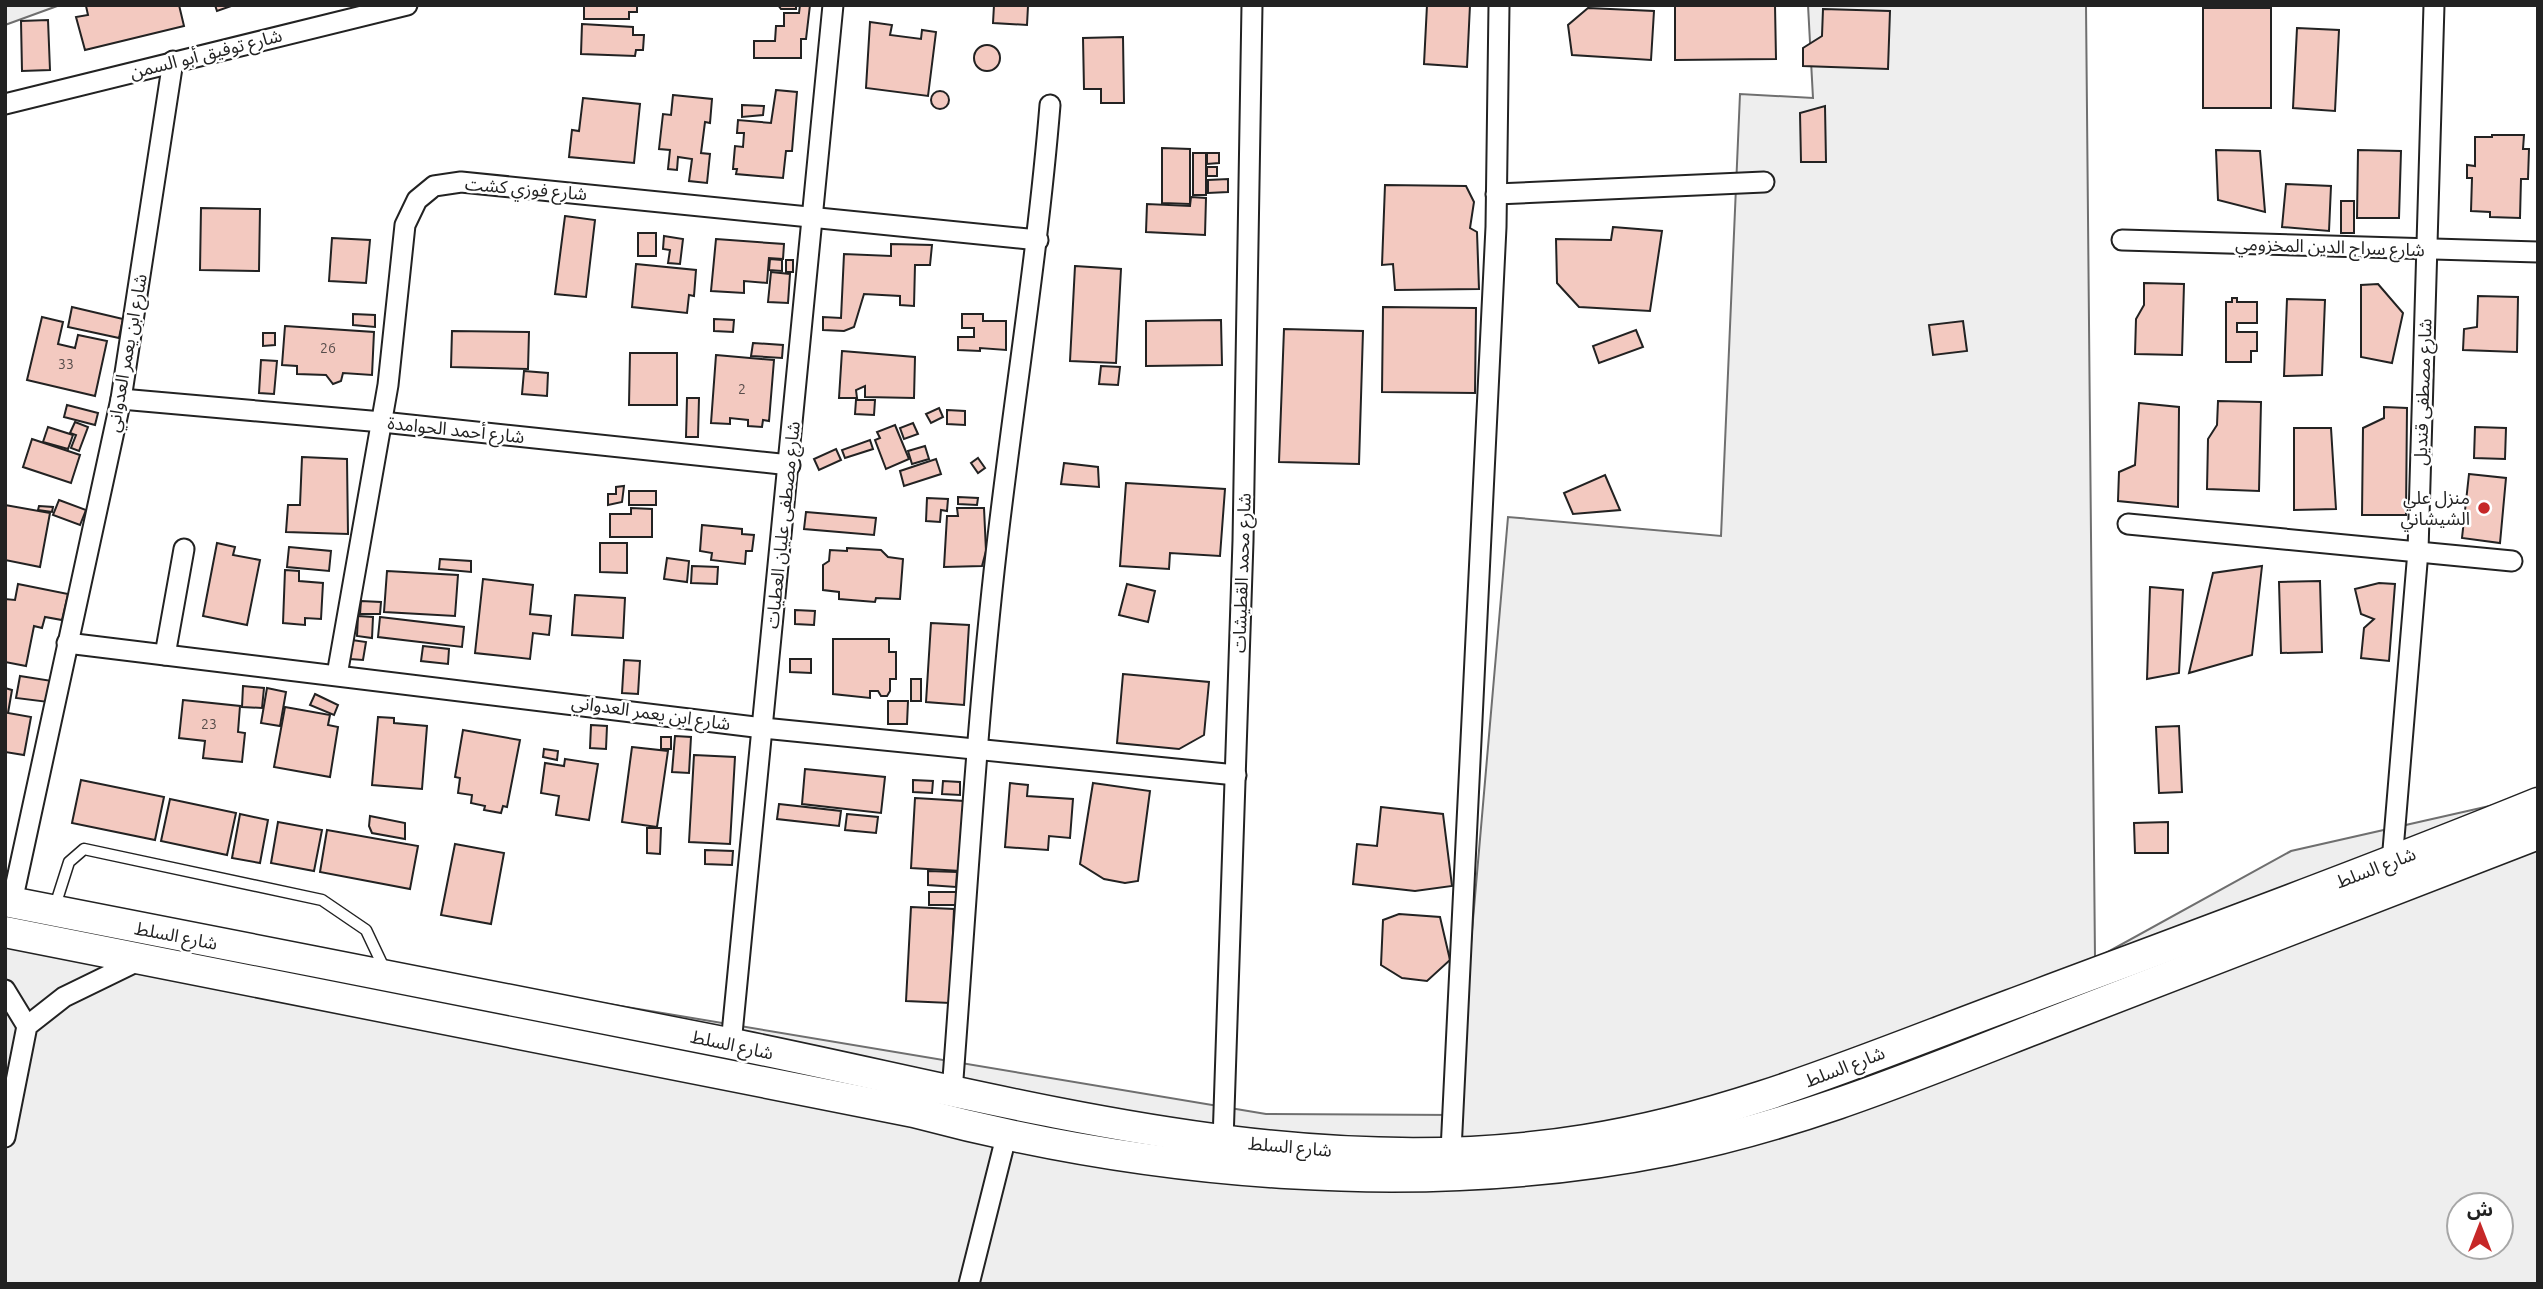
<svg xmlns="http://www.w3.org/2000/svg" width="2543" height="1289" font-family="Ubuntu,'Noto Sans Arabic',sans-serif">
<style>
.green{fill:#eee;stroke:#6f6f6f;stroke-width:2;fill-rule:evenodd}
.building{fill:#f3c9c0;stroke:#222;stroke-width:2}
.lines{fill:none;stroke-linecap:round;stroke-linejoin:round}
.service-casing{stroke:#222;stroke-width:13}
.minor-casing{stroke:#222;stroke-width:23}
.primary-casing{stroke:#222;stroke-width:33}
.service{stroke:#fff;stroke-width:10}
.minor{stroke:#fff;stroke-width:19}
.primary{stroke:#fff;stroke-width:30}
.poi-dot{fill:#c62828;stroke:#fff;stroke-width:2.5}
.labels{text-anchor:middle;stroke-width:5;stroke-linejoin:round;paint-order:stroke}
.number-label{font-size:14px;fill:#564c4a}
.street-label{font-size:18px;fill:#222;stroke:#fff}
.poi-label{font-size:18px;fill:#222;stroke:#fff;text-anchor:end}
</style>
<rect width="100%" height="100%" fill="#fff"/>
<g class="green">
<path d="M5,5H60L5,25Z"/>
<path d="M1808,5H2086L2095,959L2291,851L2538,795V1284H5V903L1266,1114L1456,1115L1508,517L1721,536L1740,94L1813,98ZM2459,1205H2501V1247H2459Z"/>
</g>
<g class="building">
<path d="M179,5L184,26L85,50L76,17L88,15L86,6Z"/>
<path d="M215,5H234L217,11Z"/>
<path d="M584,5H637V12H629V19H584Z"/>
<path d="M778,5H796V9H781Z"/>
<path d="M800,5H810L806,39H801V58H754V41H775L776,26H784V13H799Z"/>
<path d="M994,5L1028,6L1027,25L993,23Z"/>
<path d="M1427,5H1470L1467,67L1424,64Z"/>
<path d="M1675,5H1775L1776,59L1675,60Z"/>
<path d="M1588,8L1654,11L1651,60L1572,55L1568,25Z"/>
<rect x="2203" y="8" width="68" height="100"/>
<path d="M1823,9L1890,11L1888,69L1803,66V48L1822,36Z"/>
<path d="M48,20L50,70L22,71L21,21Z"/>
<path d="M870,22L892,25L890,35L921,39L922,30L936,32L928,96L866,88Z"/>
<path d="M582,24L633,27V35H644L643,50H636L635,56L581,54Z"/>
<path d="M2297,28L2339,30L2335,111L2293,108Z"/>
<path d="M1123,37L1124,103H1101V89H1084L1083,38Z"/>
<circle cx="987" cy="58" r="13"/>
<path d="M776,90L797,92L792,151H786L783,178L736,174L737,169H733L735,146L743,147L744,133H737L738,120L771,123Z"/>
<circle cx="940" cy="100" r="9"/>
<path d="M673,95L712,99L710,123L705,122L701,153L710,154L707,183L689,181L692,159L678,157L677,170L668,169L670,150L659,149L663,114L671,115Z"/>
<path d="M583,98L640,104L634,163L569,157L572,130L579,131Z"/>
<path d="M742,105L764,106L763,115L742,117Z"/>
<path d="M1825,106L1826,162H1801L1800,113Z"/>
<path d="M2492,135H2524L2523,149H2529L2528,179H2521L2520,218L2490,217V212L2471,211L2472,178H2467V165L2475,166V137H2492Z"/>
<path d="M1162,148L1190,149V204L1162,203Z"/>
<path d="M2216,150L2260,151L2265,212L2218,200Z"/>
<path d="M2358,150L2401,151L2399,218H2357Z"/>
<rect x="1193" y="153" width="13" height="42"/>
<path d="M1207,153H1219V163L1207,164Z"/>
<rect x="1207" y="167" width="10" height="9"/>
<path d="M1228,179V192L1208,193V180Z"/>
<path d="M2286,184L2331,186L2329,231L2282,227Z"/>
<path d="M1385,185L1466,186L1474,202L1470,228L1477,232L1479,289L1395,290L1393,264L1382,265Z"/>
<path d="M1191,197L1206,198L1205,235L1146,232L1147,204L1190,206Z"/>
<rect x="2341" y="201" width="13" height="32"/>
<path d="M201,208L260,209L259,271L200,270Z"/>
<path d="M565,216L595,220L586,297L555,294Z"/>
<path d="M1613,227L1662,231L1650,311L1579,307L1557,283L1556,239L1611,240Z"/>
<rect x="638" y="233" width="18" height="23"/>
<path d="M664,236L683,239L680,264L668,263L670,250L663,249Z"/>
<path d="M332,238L370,240L366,283L329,281Z"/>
<path d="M716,239L784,244L783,259L769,258L767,283L744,281V293L711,291Z"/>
<path d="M891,244L932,245L930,265H915L914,306L900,305V296L864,294L854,327L844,331L823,330V317L841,318L844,254L891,256Z"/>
<path d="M770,259L782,260V271L769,270Z"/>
<rect x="786" y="260" width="7" height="12"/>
<path d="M636,264L696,270L694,296L689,295L687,313L632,307Z"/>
<path d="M1075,266L1121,269L1116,363L1070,361Z"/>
<path d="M771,272L790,274L788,303L768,302Z"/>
<path d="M2144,283L2184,284L2182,355L2135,354L2136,319L2144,305Z"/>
<path d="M2378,284L2403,313L2392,363L2361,357V285Z"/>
<path d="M2478,296L2518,297L2517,352L2463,350L2464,329L2477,327Z"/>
<path d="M2232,298H2237V302H2257V323H2237V332H2257V351H2251V362H2226V302H2232Z"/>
<path d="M2287,299L2325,300L2322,375L2284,376Z"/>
<path d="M72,307L123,319L119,338L68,327Z"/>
<path d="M1383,307L1476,308L1475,393L1382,392Z"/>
<path d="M353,314L375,315V327L353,325Z"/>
<path d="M962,314H983V321H1006V350L980,348V351L958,350V337H974V328H962Z"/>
<path d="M42,317L63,322L58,344L75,348L78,335L107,341L95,396L27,380Z"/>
<path d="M714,319L734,320L733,332L714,331Z"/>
<path d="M1221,320L1222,365L1146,366V321Z"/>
<path d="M1963,321L1967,351L1933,355L1929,325Z"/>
<path d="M285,326L374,332L372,375L343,373L341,381L333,384L326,375L297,374V366L282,365Z"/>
<path d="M1284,329L1363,331L1359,464L1279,462Z"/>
<path d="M1636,330L1643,347L1599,363L1593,346Z"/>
<path d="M452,331L529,332L528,369L451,367Z"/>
<path d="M263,333H275V345L263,346Z"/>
<path d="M753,343L783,345L782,358L751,356Z"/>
<path d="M842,351L915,357L914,398L865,397V386L856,390L857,398H839Z"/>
<path d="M630,353H677V405H629Z"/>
<path d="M716,355L774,360L769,421L763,420L762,427L748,426V420L730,418V424L711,423Z"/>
<path d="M261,360L277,361L274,394L259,393Z"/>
<path d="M1101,366L1120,367L1118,385L1099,384Z"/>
<path d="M524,371L548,373L547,396L522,394Z"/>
<path d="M687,398H699L698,437H686Z"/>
<path d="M856,400H875L874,415L855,414Z"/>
<path d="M2218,401L2261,402L2259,491L2207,489L2208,439L2217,425Z"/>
<path d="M2139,403L2179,407L2178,507L2118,501L2119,472L2135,465Z"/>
<path d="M67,405L98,413L95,425L64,417Z"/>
<path d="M2384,407L2407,408L2406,515H2362L2363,428L2384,418Z"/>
<path d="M939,408L943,417L931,423L926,414Z"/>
<path d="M947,410L965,411V425L947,424Z"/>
<path d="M75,422L88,427L79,451L71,448L76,435L70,433Z"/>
<path d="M913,423L918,434L904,439L900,428Z"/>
<path d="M895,425L909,459L886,469L875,440L880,438L877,432Z"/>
<path d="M48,427L73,435L68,449L43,442Z"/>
<path d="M2475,427L2506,428L2505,459L2474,458Z"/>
<path d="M2294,428H2331L2336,509L2294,510Z"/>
<path d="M32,439L80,455L71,483L23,467Z"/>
<path d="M870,440L873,449L845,458L842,450Z"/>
<path d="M925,446L929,459L912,464L908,451Z"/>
<path d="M836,449L841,460L819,470L814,459Z"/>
<path d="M302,457L347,459L348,534L286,532L288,505H300Z"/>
<path d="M978,458L985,468L978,473L971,463Z"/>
<path d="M936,459L941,474L904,486L900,471Z"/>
<path d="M1064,463L1098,467L1099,487L1061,484Z"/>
<path d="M2469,474L2506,478L2500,543L2462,538Z"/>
<path d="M1605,475L1620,510L1573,514L1564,493Z"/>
<path d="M1126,483L1225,489L1220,556L1170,553L1169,569L1120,566Z"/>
<path d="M624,486L622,502L608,505V494H616V487Z"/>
<rect x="629" y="491" width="27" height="14"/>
<path d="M958,497L978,498L977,505L958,504Z"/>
<path d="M927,498L948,499L947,511L941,510L940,522L926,521Z"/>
<path d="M59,500L86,510L80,525L53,515Z"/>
<path d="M5,505L50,513L40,567L5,560Z"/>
<path d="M39,506L53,507L52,512L38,510Z"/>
<path d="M631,508L652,509V537H610V514H631Z"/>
<path d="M957,508H984L986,551L982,566L944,567L947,516H958Z"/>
<path d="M806,512L876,518L874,535L804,529Z"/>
<path d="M702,525L742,529V534L754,535L752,551H746L745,564L711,560L712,553L700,551Z"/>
<path d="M217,543L235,547L233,555L260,560L247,625L203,616Z"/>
<path d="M600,543H627V573L600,572Z"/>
<path d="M289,547L331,551L329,571L287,567Z"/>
<path d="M847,548L881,550L888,557L903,559L900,599L876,598L875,602L839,599V592L823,590V565L829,561L830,550L847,551Z"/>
<path d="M667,558L689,561L687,582L664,579Z"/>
<path d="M440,559L471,561V572L439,569Z"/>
<path d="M692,566L718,567L717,584L691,583Z"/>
<path d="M2262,566L2252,655L2189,673L2213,573Z"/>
<path d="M285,570L299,571V581L323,583L321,619L305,618V625L283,623Z"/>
<path d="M387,571L458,575L455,616L384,612Z"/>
<path d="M483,579L533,585L530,614L551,616L549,635L533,633L530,659L475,653Z"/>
<path d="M2320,581L2322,652L2281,653L2279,582Z"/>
<path d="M2379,583L2395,584L2389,661L2361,658L2364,628L2374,619L2361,614L2355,589Z"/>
<path d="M18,584L68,594L62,620L45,617L42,628L34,626L26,666L5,662V599L15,600Z"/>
<path d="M1127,584L1155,591L1148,622L1119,615Z"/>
<path d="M2150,587L2183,590L2179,673L2147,679Z"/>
<path d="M575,595L625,598L623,638L572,635Z"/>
<path d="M361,601L381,602L380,614H360Z"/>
<path d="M795,610L815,611L814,625L795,624Z"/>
<path d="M358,616L373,617L372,638L357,636Z"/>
<path d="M380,617L464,627L462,647L378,637Z"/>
<path d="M931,623L969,625L964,705L926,702Z"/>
<path d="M833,639H889V652H896V679H890V691L887,696H881L878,691H870V698L833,694Z"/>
<path d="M352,640L366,642L363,660L350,659Z"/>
<path d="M423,646L449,649L448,664L421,661Z"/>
<path d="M790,659H811V673L790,672Z"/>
<path d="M624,660L640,661L638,694L622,693Z"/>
<path d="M1123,674L1209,682L1204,735L1179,749L1117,743Z"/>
<path d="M20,676L52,681L48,702L16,698Z"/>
<rect x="911" y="679" width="10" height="22"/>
<path d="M243,686L264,688L262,708L242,707Z"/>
<path d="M5,688L12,690L8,713L31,717L24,755L5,752Z"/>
<path d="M267,688L286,692L280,726L261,723Z"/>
<path d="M315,694L338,705L334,715L310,705Z"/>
<path d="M183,700L240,706L238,732L245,733L242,762L203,758L205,741L179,738Z"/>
<path d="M888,701H908L907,724H888Z"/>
<path d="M285,707L330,715L328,725L338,727L330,777L274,767Z"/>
<path d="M378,717L394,718V723L427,726L422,789L372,785Z"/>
<path d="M591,725L607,726L606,749L590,748Z"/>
<path d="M2179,726L2182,792L2159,793L2156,727Z"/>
<path d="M463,730L520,740L507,807L503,806L501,813L484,810L485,806L471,803L472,795L458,793L460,778L455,777Z"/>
<path d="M675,736L691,737L689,773L672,772Z"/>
<rect x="661" y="737" width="10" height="12"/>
<path d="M632,747L668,751L657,827L622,822Z"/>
<path d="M544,749L558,751L557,760L543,757Z"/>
<path d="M694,755L735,757L730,844L689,842Z"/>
<path d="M565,759L598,764L589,820L556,815L559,796L541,793L545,763L564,766Z"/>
<path d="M805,769L885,777L881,813L802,804Z"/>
<path d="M81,780L164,797L155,840L72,823Z"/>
<path d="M913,780L933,781L932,793L913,792Z"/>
<path d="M943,781L960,782V795L942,794Z"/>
<path d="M1010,783L1028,785L1027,796L1073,799L1070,838L1049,836L1048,850L1005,847Z"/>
<path d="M1093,783L1150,791L1138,881L1125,883L1104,879L1080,864Z"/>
<path d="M915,798L964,801L961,871L911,868Z"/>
<path d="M170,799L236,813L227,855L161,841Z"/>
<path d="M779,804L841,811L839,826L777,819Z"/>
<path d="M1381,807L1443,814L1452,886L1415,891L1353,884L1357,844L1377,846Z"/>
<path d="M240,814L268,820L260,863L232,858Z"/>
<path d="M847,814L878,817L876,833L845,830Z"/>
<path d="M370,816L405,823V839L372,833L369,826Z"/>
<path d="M278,822L322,830L314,871L271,863Z"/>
<path d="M2168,822V853H2135L2134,823Z"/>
<path d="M647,828H661L660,854L647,853Z"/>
<path d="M327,830L418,846L410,889L320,872Z"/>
<path d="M455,844L504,853L491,924L441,915Z"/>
<path d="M705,850L733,851L732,865L705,864Z"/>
<path d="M928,871L957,872L956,887L928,885Z"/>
<rect x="929" y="892" width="29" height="13"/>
<path d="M911,907L954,909L950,1003L906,1001Z"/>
<path d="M1399,914L1440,917L1450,960L1427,981L1402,978L1381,965L1383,920Z"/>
</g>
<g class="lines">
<defs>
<path id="service" d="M54,909L69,862L84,849L322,900L366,930L384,968"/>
<g id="minor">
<path d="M5,104L407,5"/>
<path d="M1496,194L1764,182"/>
<path d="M2122,240L2538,252"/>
<path d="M121,399L382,422L790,465"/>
<path d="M2128,524L2512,561"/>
<path d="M67,643L763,728L1236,775"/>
<path d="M165,655L184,549"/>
<path d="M337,675L388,385L405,225L417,200L434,186L461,182L1038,240"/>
<path d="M2392,862L2418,551L2434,5"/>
<path d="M12,902L121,399L173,61"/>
<path d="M5,990L27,1026"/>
<path d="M731,1044L833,5"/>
<path d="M952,1092C966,910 976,727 997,545C1014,398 1038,252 1050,105"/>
<path d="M5,1137L27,1026L64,997L142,959"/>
<path d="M1223,1141L1243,541L1252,5"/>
<path d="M1451,1151L1496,227L1499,5"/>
<path d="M969,1284L1006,1137"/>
</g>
<g id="primary">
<path d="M5,901C246,949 487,994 728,1043C1008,1099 1296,1187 1585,1140C1733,1117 1870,1057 2010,1005C2186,939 2363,874 2538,803"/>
<path d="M5,932L914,1112C1153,1176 1426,1199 1670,1150C1803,1124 1929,1070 2055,1021C2216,958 2377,896 2538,834"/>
</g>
</defs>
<use href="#service" class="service-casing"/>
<use href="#minor" class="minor-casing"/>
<use href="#primary" class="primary-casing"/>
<use href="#service" class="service"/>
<use href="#minor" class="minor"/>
<use href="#primary" class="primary"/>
</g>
<circle class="poi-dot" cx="2484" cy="508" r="7"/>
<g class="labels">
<g class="number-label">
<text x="328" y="353">26</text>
<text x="66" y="369">33</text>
<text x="742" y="394">2</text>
<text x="209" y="729">23</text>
</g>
<g class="street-label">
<text transform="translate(206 54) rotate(-14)" y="6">شارع توفيق أبو السمن</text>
<text transform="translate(526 189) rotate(5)" y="6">شارع فوزي كشت</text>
<text transform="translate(2330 247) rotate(2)" y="6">شارع سراج الدين المخزومي</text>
<text transform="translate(127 353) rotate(-80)" y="6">شارع ابن يعمر العدواني</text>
<text transform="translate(2423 392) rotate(-88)" y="6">شارع مصطفى قنديل</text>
<text transform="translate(456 430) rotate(6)" y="6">شارع أحمد الحوامدة</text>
<text transform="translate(783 525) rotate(-84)" y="6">شارع مصطفى عليان العطيات</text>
<text transform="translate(1242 573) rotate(-88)" y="6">شارع محمد القطيشات</text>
<text transform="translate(651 713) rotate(8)" y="6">شارع ابن يعمر العدواني</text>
<text transform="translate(2376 868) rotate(-21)" y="6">شارع السلط</text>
<text transform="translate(176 936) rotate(11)" y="6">شارع السلط</text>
<text transform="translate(732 1045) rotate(12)" y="6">شارع السلط</text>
<text transform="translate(1845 1067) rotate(-21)" y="6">شارع السلط</text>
<text transform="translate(1290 1147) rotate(5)" y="6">شارع السلط</text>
</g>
<g class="poi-label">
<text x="2470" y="504">منزل علي<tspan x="2470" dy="21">الشيشاني</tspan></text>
</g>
</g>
<rect width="2543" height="1289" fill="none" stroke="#222222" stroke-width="14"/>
<g transform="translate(2480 1226)"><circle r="33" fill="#ffffff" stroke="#a7a7a7" stroke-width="2"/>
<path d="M0-5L12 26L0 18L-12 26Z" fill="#c62828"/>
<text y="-10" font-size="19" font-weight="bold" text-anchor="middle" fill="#222222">ش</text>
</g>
</svg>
